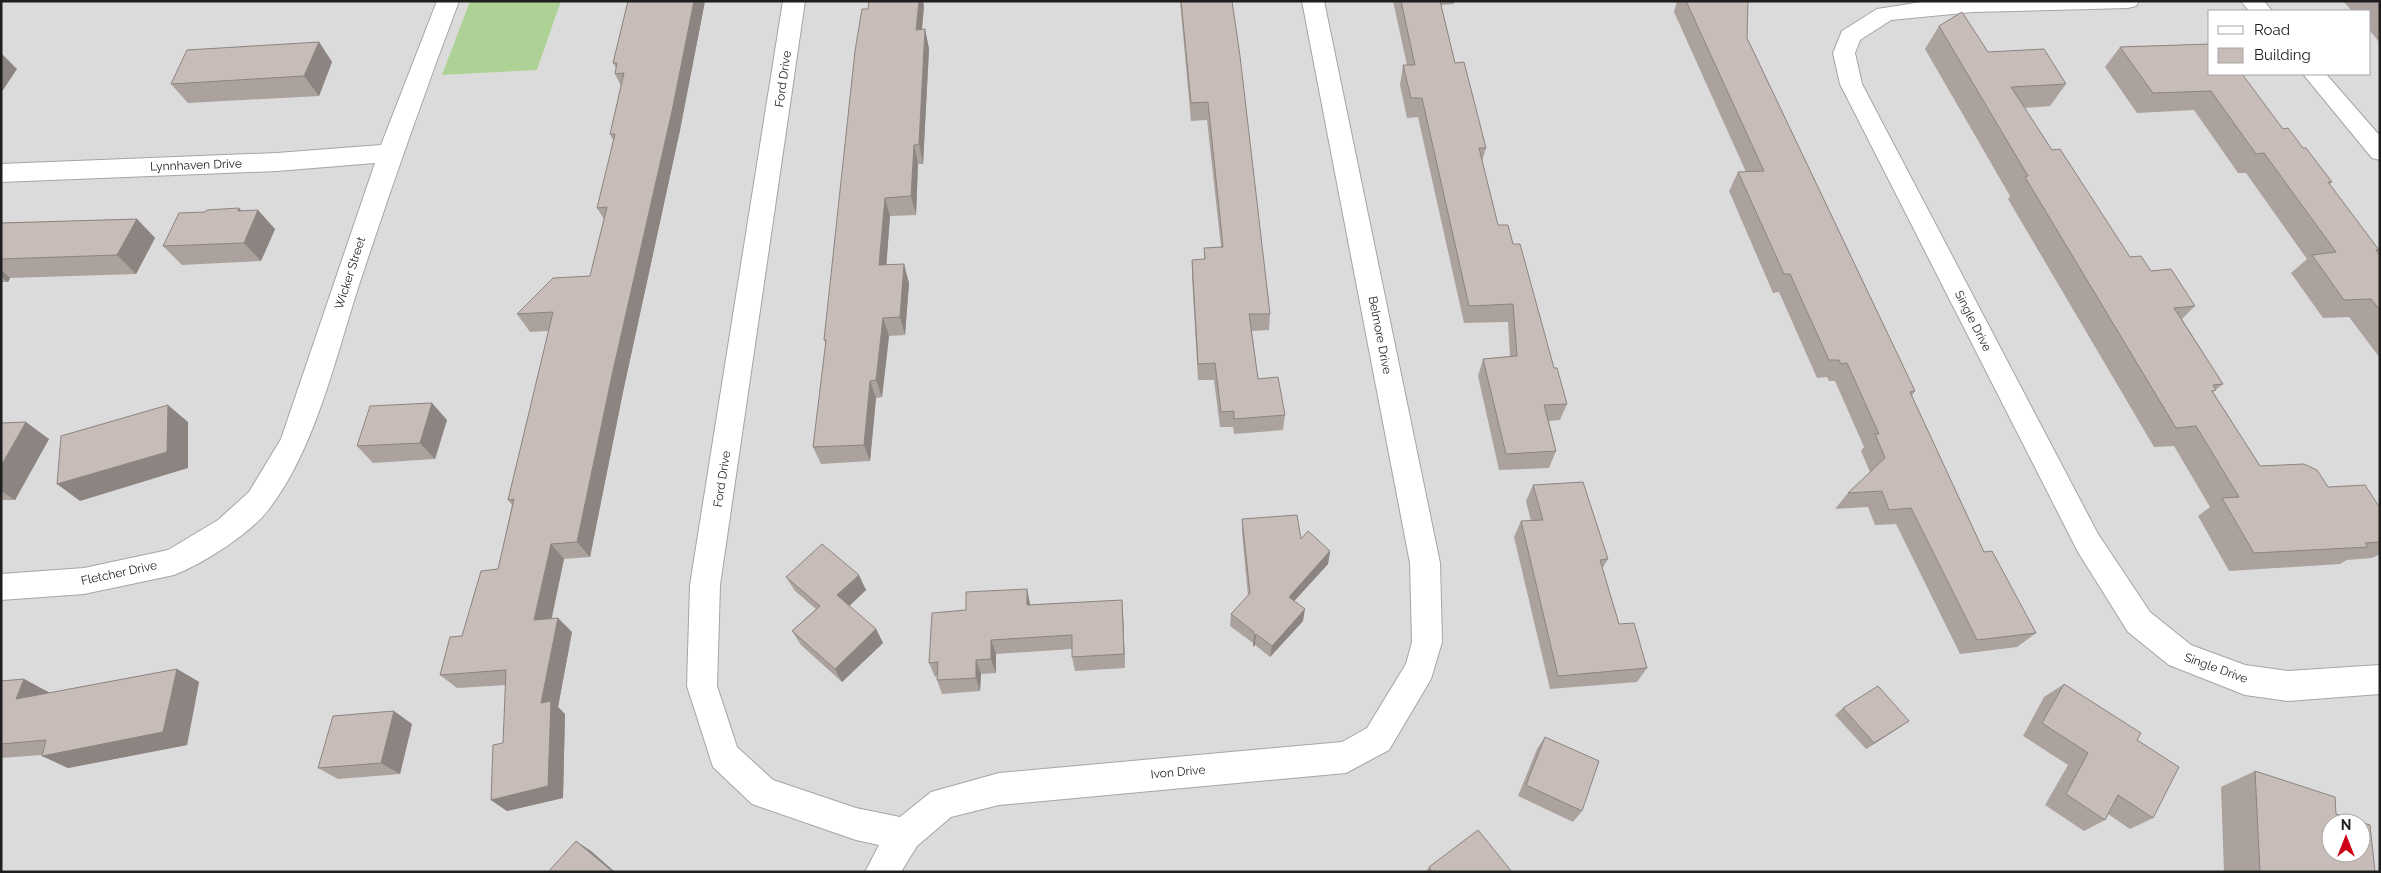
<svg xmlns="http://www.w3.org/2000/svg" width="2381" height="873" font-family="Raleway,sans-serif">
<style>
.residential{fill:#dcdbdb;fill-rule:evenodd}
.forest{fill:#aed196}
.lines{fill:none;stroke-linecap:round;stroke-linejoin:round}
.minor-casing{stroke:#a5a5a5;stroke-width:2}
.minor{fill:#fff;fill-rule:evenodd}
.wall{fill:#aba29d}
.shaded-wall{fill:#8b8480}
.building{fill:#c7bcb7;stroke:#8b8480;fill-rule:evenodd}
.labels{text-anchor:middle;stroke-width:4;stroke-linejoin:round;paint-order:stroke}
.street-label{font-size:12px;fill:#1e1e1e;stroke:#fff}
</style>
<rect width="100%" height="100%" fill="#f0eae4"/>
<path class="residential" d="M1,1H470L443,75L537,70L561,1H2380V872H1ZM2210,11H2370V74H2210ZM2331,823H2361V853H2331Z"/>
<path class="forest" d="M470,1H561L537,70L442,75Z"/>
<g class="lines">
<defs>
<g id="minor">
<path d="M437,1H459C424,94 391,188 360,282C336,355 316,448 269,509C250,534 203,564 174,575L84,594L1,600V574L84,568L168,550L218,520L249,492L281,439L375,163L277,171L1,182V164L277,153L381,145Z"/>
<path d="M783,1H805L720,585L717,686L737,747L773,780L856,808L900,817L931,792L999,773L1342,742L1367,728L1406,664L1412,642L1410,563L1302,1H1324L1440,563L1442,642L1431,679L1389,750L1346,773L999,805L951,817L917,846L901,872H865L879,845L856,840L752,804L713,767L687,686L690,585Z"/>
<path d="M1928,1H2139L2136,6L2128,8L1973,12L1891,20L1860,40L1855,53L1862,84L2098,534L2150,612L2191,645L2245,665L2288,671L2380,665V694L2288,701L2245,695L2169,665L2128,632L2078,552L1840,84L1833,53L1842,31L1877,9Z"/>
<path d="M2241,1H2264L2272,11H2249Z"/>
<path d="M2303,74H2326L2380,136V160L2372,158Z"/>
</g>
</defs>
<use href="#minor" class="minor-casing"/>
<use href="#minor" class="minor"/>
</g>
<g class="wall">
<path d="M628,1H705L680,130L623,392L590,557L564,559L552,618H558L572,632L558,707L565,714L563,798L507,811L491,800L503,743L506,685L457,688L440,675L498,569L512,505L508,500L549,331L530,332L517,314L590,276L604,219L597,208L614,142L610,134L621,86L615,74L616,68L613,63Z"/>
<path d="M1180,1H1232L1270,314L1269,330L1252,331L1258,379L1285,415L1283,430L1234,434L1233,427H1220L1214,380H1198L1192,277V260L1204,259V248L1221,247L1207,120L1191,121Z"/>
<path d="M1393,1H1455L1454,4L1441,5L1455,63L1486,148L1482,161L1498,225L1513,244L1554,368L1567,404L1560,420L1549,421L1556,451L1549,468L1499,470L1478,376L1483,359L1510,356L1508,322L1464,323L1418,117L1407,118L1400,85L1403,65H1407Z"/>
<path d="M1677,1H1748L1747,38L1915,391L1912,396L1984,552L2036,633L2017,647L1960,654L1896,524L1875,525L1868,507L1835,509L1848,493L1870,472L1861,451L1864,447L1835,381H1829L1827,377L1817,378L1779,292L1773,293L1729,191L1738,172H1746L1674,12Z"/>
<path d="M2343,1H2380V43L2370,31V11H2352Z"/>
<path d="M924,6L922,29H925L929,49L923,164H918L916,215L890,216L886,265L909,283L905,335L889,336L882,397L876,398L870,461L821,464L813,447L826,344L824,340Z"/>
<path d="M1939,26L1988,52L2066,84L2050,106L2024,108L2052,150L2130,257L2151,271L2195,306L2182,319L2223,384L2213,392L2260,466L2328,487L2380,508V554L2372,558L2347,560L2340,564L2229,571L2198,516L2210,507L2174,446L2154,447L2008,199L2010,196L1925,49Z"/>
<path d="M319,42L332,62L319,96L188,103L171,84Z"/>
<path d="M2210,44L2283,129L2303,148L2332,182L2329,185L2379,250L2377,252L2380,256V358L2349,317L2323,318L2291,273L2307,259L2246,173H2238L2194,110L2137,113L2105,67L2120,47Z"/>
<path d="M242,211L275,229L261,261L182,265L163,246Z"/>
<path d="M137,219L155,238L136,274L10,278L8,282H1V223Z"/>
<path d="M447,420L435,459L373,463L357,446Z"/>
<path d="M1,423L49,439L15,500H1Z"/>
<path d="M1533,485L1608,559L1602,569L1619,624L1647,668L1637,682L1550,689L1514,537L1521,521H1531L1526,501Z"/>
<path d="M1242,519L1301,539L1330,551L1328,564L1294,601L1303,621L1270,657L1255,645L1253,647V643L1230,626L1231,614L1248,596L1242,532Z"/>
<path d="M786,577L866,590L849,606L876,629L883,643L842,682L801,645L792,631L816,609L795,591Z"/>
<path d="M1027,589L1030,605L1122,600L1123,614L1125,668L1075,671L1072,657V649L996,654V673L981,674L980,691L942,694L937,680V676L935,677L929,663L966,610Z"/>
<path d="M177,669L199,682L187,745L68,768L42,756V755L1,758V681L24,679L50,693Z"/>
<path d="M2064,684L2137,740L2153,818L2130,829L2108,814L2105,820L2084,831L2045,805L2068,765L2023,736L2044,697Z"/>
<path d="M1843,708L1909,721L1900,727L1866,749L1835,715Z"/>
<path d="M412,724L400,774L338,779L318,768Z"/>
<path d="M1545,737L1582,811L1573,822L1518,796L1537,749Z"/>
<path d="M2255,771L2336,814L2375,872H2224L2221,787Z"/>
<path d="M1429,867L1512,872H1426Z"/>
</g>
<g class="shaded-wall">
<path d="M694,1H705L680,130L623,392L590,557L577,542L612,375Z"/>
<path d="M919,1H923L924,6L920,49L916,30Z"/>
<path d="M925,29L929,49L923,164L919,144Z"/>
<path d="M319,42L332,62L319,96L304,76Z"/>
<path d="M1,53L17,69L1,93Z"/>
<path d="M914,145L918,164L916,215L911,196Z"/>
<path d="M885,198L890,216L885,284L879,265Z"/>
<path d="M239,208L252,223L258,210L275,229L261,261L244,243L238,211Z"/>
<path d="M137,219L155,238L136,274L117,255Z"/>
<path d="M904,264L909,283L905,335L900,317Z"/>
<path d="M1,270L10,278L8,282L1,277Z"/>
<path d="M883,318L889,336L882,397L876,380Z"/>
<path d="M870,381L876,398L870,461L864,445Z"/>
<path d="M432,403L447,420L435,459L420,443Z"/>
<path d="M168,405L188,422V468L80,501L57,484Z"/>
<path d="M26,422L49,439L15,500L1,491V466Z"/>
<path d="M551,544L564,559L548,634L534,620Z"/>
<path d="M1330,551L1328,564L1287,609L1289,597Z"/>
<path d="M859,575L866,590L845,610L837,595Z"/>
<path d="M1027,589L1030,604V620L1027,605Z"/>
<path d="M1122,600L1123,614L1125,668L1124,654Z"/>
<path d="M1305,609L1303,621L1270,657L1272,646Z"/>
<path d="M558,618L572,632L558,707L565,714L563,798L507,811L491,800L541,703Z"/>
<path d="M876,629L883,643L842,682L835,669Z"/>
<path d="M1256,634L1255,645L1253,647L1254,636Z"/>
<path d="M991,640L996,654V673L991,659Z"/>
<path d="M976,660L981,674L980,691L976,678Z"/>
<path d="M177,669L199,682L187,745L68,768L42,756Z"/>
<path d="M24,679L50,693L16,699Z"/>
<path d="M394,711L412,724L400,774L381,763Z"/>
<path d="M1909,721L1900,727L1866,749L1874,743Z"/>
<path d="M576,841L591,851L615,872H613Z"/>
</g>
<g class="building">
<path d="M628,1H694L672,111L612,375L577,542L551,544L534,620L558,618L541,703L551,701L548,786L491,800L493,745L503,743L506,670L440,675L450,637L462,636L481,571L498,569L514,499L508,500L553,312L517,314L553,278L590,276L607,207L597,208L615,134H610L624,73L615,74L617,63H613Z"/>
<path d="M869,1H919L916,30L925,29L919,144L914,145L911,196L885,198L879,265L904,264L900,317L883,318L876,380L870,381L864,445L813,447L826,340H824L855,51L862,9H868Z"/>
<path d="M1181,1H1232L1240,56L1270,314H1249L1258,379L1278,377L1285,415L1234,419V411L1221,412L1215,363L1198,364L1192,260L1205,259L1204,248L1223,247L1208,102L1191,103Z"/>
<path d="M1401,1H1440L1455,63L1464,62L1486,148H1479L1498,225H1508L1513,244H1520L1554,368H1557L1567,404L1544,405L1556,451L1506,454L1483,359L1517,356L1513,304L1469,306L1422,98H1411L1403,65H1415Z"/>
<path d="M1686,1H1748L1747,38L1915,391L1910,392L1984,552L1992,551L2036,633L1977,640L1911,508L1889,510L1882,491L1848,493L1885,458L1875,434H1879L1847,363L1841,364L1839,360H1829L1790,274H1784L1738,172L1764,171Z"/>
<path d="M1962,12L1988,52L2044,49L2066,84L2011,87L2052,150L2060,149L2130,257L2141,256L2151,271L2171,269L2195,306L2174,308L2223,384L2213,385L2216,390L2212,391L2260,466L2304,464L2317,470L2328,487L2365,485L2380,508V542L2365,543L2368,547L2254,553L2222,498L2239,497L2196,426L2176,428L2025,177L2028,176L1939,26Z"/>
<path d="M319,42L304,76L171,84L187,50Z"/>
<path d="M2210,44V74H2242L2283,129L2288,128L2303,148H2306L2332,182H2328L2379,250H2376L2380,256V310L2371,299L2344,300L2312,255L2336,252L2264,153L2256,154L2211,91L2153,93L2120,47Z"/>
<path d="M239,208L238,211L258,210L244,243L163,246L179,213L205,212L207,210Z"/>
<path d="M137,219L117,255L1,259V223Z"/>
<path d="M432,403L420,443L357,446L370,406Z"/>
<path d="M168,405L167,452L57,484L61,436Z"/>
<path d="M26,422L1,466V423Z"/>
<path d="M1583,482L1608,559L1600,560L1619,624L1634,623L1647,668L1558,676L1521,521L1543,520L1533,485Z"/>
<path d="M1297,515L1301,539L1308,531L1330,551L1289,597L1305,609L1272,646L1256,634L1254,636V632L1231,614L1250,593L1242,519Z"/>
<path d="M822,544L859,575L837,595L876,629L835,669L792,631L820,606L786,577Z"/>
<path d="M1027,589V605L1122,600L1124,654L1072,657V635L991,640V659L976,660V678L937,680L938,662L929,663L932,613L966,610V592Z"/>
<path d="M177,669L163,732L42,756L46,740L1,744V681L24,679L16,699Z"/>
<path d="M2064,684L2141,733L2137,740L2179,767L2153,818L2118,795L2105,820L2066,794L2088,753L2042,723Z"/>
<path d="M1878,686L1909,721L1874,743L1843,708Z"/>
<path d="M394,711L381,763L318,768L333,716Z"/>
<path d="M1545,737L1599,761L1582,811L1526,785Z"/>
<path d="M2255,771L2335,797L2336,814L2370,825L2375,872H2260ZM2331,823H2361V853H2331Z"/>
<path d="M1478,830L1512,872H1432L1429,867Z"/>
<path d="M576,841L613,872H548Z"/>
</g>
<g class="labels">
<g class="street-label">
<text transform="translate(783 79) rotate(-82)" y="4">Ford Drive</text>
<text transform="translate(196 165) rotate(-2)" y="4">Lynnhaven Drive</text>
<text transform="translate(350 273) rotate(-72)" y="4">Wicker Street</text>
<text transform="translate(1973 321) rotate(63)" y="4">Single Drive</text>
<text transform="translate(1380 335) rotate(79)" y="4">Belmore Drive</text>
<text transform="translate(722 479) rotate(-81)" y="4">Ford Drive</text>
<text transform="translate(119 573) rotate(-12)" y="4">Fletcher Drive</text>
<text transform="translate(2216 668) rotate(20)" y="4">Single Drive</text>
<text transform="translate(1178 772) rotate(-5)" y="4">Ivon Drive</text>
</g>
</g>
<rect width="2381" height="873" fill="none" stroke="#1e1e1e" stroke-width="5"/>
<rect x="2208" y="10" width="162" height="65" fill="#ffffff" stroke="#a5a5a5"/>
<rect x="2218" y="26" width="25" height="8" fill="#ffffff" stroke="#a5a5a5"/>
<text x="2254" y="35" font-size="15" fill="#1e1e1e">Road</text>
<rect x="2218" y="48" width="25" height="15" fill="#c7bcb7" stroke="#a5a5a5"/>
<text x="2254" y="60" font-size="15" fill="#1e1e1e">Building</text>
<g transform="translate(2346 838)"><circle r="24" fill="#ffffff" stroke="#a5a5a5"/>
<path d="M0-4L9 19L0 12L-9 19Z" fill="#cc0015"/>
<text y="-8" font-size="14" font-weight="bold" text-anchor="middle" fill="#1e1e1e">N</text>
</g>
</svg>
